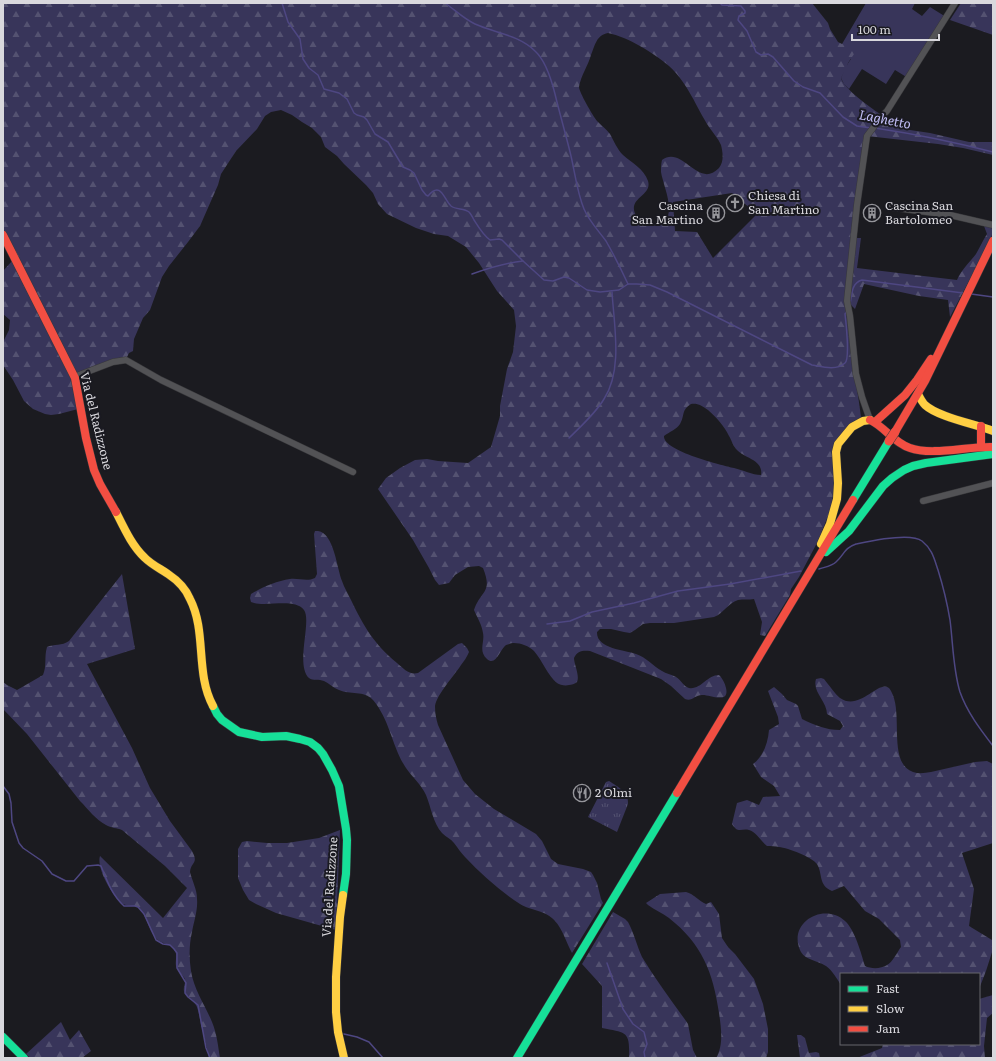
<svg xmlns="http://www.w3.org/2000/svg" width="996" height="1061" font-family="Literata,serif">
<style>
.green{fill:#38355a}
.forest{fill:url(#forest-firs);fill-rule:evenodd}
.park{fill:url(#park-tufts)}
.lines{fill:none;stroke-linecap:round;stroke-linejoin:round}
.stream{stroke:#4e4782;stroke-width:1.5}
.street-casing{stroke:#38383b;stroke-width:7}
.fast-casing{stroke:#38383b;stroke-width:9}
.slow-casing{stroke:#38383b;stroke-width:9}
.jam-casing{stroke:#38383b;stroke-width:9}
.street{stroke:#525255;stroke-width:6}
.fast{stroke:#16e098;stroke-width:8}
.slow{stroke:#ffcf43;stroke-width:8}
.jam{stroke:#f24e42;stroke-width:8}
.jam-bridge-casing{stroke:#38383b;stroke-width:10;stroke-linecap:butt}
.jam-bridge{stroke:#f24e42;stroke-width:9}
.labels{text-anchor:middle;stroke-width:4;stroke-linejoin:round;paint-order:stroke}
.poi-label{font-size:12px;fill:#d9d8dd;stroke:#1a1a21;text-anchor:start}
.street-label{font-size:12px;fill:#d9d8dd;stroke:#1a1a21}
.water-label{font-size:13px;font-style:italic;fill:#c4c0fa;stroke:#1a1a21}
</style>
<defs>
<pattern id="forest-firs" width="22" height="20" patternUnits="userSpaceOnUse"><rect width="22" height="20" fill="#38355a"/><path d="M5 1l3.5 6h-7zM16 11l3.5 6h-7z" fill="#545271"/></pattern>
<pattern id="park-tufts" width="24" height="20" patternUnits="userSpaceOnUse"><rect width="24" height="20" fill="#38355a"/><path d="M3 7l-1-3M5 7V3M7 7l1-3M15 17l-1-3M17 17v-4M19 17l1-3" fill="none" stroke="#545271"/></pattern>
</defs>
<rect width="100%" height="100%" fill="#1b1b20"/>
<path class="green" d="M866,3H915L912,9L922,16L930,7L946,17L908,78L895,70L886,84L862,69L849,89L844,84L841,78C844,71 847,64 851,59L842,44Z"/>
<g class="forest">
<path d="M3,3H812L828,23L830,29L838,42L842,44L848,45L852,50L854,54L848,63L847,67L841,78C844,89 870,107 880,114L867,131L863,141L856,210L854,238H861L857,268L957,280C961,270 970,262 976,254C980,247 983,240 987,234L984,226H990L993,230L991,239L950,317L948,300L919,296L864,284L855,309L847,301L857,388L861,417L848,427L835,469L832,506L818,541L799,577L791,589L790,595L765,636L760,635L762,622L754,599C749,600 743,599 738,600C728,603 723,614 714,617L674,623H650L643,624L635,630L630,633L624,632L611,629H600L597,632C596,649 625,650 636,654C646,657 653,666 662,671C666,674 671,674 676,677C681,680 684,687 689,688C701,690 707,675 719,675C722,678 725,683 726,688C730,705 708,694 702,695C695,695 692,702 685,699L671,686L661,679L590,651C583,650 577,651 574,658C574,664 580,676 577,682C575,684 571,685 569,685C565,686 560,685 557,683C548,676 542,660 534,651C529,646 521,643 514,643C512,643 508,644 506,645C500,649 496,667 487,659C478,651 485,642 483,633C482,625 477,617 474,610C481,590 493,593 483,568L479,566L468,567L455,575L449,583L439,585L435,580L429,568L413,540L378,489L386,478L400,468L415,460L427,459L438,461L468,463L491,447L500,416V406L507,369L513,352L516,326L514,310L497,291L479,263L466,247L448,236L434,234L416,228L387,214L378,204L373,193L366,185L344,164L337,156L325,147L321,137L312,128L302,122L292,115L281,110L271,112L265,116L257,129L236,151L221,174L218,185L200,226L188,242L169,266L162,277L150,310L143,318L134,339L133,351L129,353L126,359H115L72,376L78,409L59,414L51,415L45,414L33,409L24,401L13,380L3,365V342L9,330L10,320L3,314V271L12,261L3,245ZM608,33C628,37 654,53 669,66C688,83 696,107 709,127C713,133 718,138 721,145C723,153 724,162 719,168C698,190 683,145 662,160C661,164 661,168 661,172C663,185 676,212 664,221C660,225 655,226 649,226C645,226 642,223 639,220C622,198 653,197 648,181C644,169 632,163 623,155C617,149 614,141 610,134C606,129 602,126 597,121C593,116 579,92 579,87C581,75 588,66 591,55C595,46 596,35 608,33ZM732,193L757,214L713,258L697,232L675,231L673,202ZM691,404C698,403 702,406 708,410C717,418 724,426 729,436C732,441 733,446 737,450C744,458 764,460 761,475C752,475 743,470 734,468C722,465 663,451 664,436C669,432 677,429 680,424C685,416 681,410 691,404Z"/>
<path d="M961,3H993V35L950,20Z"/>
<path d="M876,124H881L910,130L930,133L969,142H993V155L963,148L938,144L867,136Z"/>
<path d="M318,531C334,533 337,569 342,581C344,587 348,594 351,600C364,627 374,644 397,663C404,669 409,675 418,673L458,644L462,643L467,648L469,652C467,657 464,661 461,665C454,676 437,694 435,706C435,712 436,719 438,725L463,780L475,794L494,809L536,834L542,841L551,859L558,864L583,869L591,872L593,875L597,883L601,899L603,903L572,953C567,944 562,928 555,921C546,910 531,911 520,904C500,891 482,875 465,857C461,853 458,848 454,843C451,839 446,837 442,833C433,823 431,807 426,795C421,784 412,777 406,768C392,747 390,720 373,700C364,690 350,695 339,690C333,688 329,683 324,681C319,679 313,681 309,678C295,665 312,621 304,610C294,597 265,608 251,602L250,598L251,594C262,587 277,581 290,579C299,578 307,582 315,578L317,574L314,534L315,531Z"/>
<path d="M122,574L135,649L87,664L132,748L150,788L170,821L192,851C199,864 191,861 190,872C192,881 197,889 197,899C198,910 194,921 192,932C189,945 189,958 191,971C194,990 205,1005 212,1022C217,1034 218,1046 220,1058H209C207,1047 204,1036 201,1025C200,1019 199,1013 197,1007C194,1000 185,996 184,991C183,987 186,983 185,979C183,975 178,972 176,966C175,960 178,954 174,949C168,942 159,944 154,936C148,928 147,917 140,909C135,904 128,907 123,904C113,897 96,868 100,856L163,918L187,888L165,866L122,830C117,828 111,828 106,825C96,820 88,809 80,801L27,734L3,709V682L7,685L17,690L43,675C47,666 44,657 47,647C54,644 62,646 69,641Z"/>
<path d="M821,678L824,679C829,685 835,694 840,698C861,713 882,674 891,691C904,713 887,763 913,772C919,774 925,773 931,772L975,762L987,761L993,764V843L962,853L974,889L969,926L992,940L993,949L986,971L979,989V974H841V985C837,979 832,970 826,966C817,960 804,960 800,950C788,922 824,902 845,921C855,930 861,953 865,966C871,969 881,969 887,965C892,963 898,951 901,947L900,940L879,919L865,911L844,886L832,891C818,885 823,874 817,864C812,857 788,848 779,847C775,846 771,846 767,846C761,841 756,832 749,830C741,828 738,834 732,824L737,803L747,800L759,805L763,797L780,796L774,786L761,777L753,764C763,757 768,743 769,730L779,724L778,717L768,691L774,687L782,694L787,700L796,704L798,706L802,719C814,725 826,730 840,730L843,726L840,721L827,714C827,701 812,692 816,679Z"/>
<path d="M340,830L336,930L276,913L256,904L249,900L243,890L238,878V849L242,842L247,841L267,843H287L319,838Z"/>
<path d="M686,892C694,894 699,901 706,904L711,902L719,914L722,938L728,947L735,954L754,979L763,1004L768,1029V1052L766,1058H716C724,1045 721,1027 719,1013C713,972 702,944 669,918C662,913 655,910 648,905L646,903L660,894Z"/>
<path d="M613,912L625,919L628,922C634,933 637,946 642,957C655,979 671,1000 686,1021L688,1024L693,1050L697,1058H629C630,1031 627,1033 602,1028V986L582,964Z"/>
<path d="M993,995V1013L987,1018L984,1046L985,1058H857L882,1048L883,1044H979V999Z"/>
<path d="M61,1022L70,1040L79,1030L91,1051L82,1058H30L26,1054Z"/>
<path d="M797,1035H801L805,1038L809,1053L816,1052L819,1053L820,1058H800Z"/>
</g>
<path class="park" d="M609,781C618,787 629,792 628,804L617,832L588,817L606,782Z"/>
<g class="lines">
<g class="stream">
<path d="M282,3L288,22L300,39L303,59L309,68L318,75L324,89L339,93L347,99L354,113L357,115L364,117L367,120L375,134L388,142L403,167L410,170L414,173L422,190L426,195L428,196C441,180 444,200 451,206C456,210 464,208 469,212C471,214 473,218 474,220C479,228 483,235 490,240L499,239L502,240L523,261C505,263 489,268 472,274"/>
<path d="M445,3C455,10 464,19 475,24C495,33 519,35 535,51C545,60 552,82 555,94C560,115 566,135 571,156C575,173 577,192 584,209C589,221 598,230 606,241C614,255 621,269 628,284"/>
<path d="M720,3L722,5L741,6L745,11V13L739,16L738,20L747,31L756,52L761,55L768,54L773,57L794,81L803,87L820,93L843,117L857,126L871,128"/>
<path d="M875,128C915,134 954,142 993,152"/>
<path d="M523,261L544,280L553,281L564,277L569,278L587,290L600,292L619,290L628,284H637L650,285L667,292L812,365C823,367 836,371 845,363C850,359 846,322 845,314L847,311"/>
<path d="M971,294L993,297"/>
<path d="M850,304C852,295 851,283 862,280L963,293"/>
<path d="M569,438C581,426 595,414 604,399C623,370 614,325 612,292"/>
<path d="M819,569C825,567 832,566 836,562C844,555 844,548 856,544C870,541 910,532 922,541C932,549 934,558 938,570C943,586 947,602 950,620C953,643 953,669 960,692C967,712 980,729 993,746"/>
<path d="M547,624L570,621L592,612L634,603L678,591L730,584L801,571"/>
<path d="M3,786L9,794L11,803L12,822L19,843L23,848L42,861L52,874L66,881H74L87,866L98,865L101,866C107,881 112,895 124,906H135L138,907L144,914L156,940L163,944L170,945L174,949L177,953V968L186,983L185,993L188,997L198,1005L206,1048L210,1058"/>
<path d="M607,963L623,1009L633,1024L644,1032L647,1044L644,1052L645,1058"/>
<path d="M344,1034L357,1037L369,1042L383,1058"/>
</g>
<defs>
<g id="street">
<path d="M888,207L950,215L993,225"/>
<path d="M75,378L79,375L113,362L126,360L161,380L353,472"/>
<path d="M870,420L862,397L856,374L850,316L847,301L857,205L867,136L876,124L878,120L887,111L955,3"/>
<path d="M923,501L993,483"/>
</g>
<g id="fast">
<path d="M853,500L889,441"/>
<path d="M826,552L849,531L883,486L892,478L904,470L913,466L926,463L993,454"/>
<path d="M213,706L217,714L222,720L239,732L262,737L286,736L300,739L310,742L318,748L323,754L332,770L339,786L346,829L347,840L346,874L343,895"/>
<path d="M3,1037L24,1058"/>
<path d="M517,1058L677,793"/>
</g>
<g id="slow">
<path d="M918,394C920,398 922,402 925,405C938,417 975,424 993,431"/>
<path d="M116,512C124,528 132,546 145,558C152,565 161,569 168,574C177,580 186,589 190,599C207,632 195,673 213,706"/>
<path d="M821,544L830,524L837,499L838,483L836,452L838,444L852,427L863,421L870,420"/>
<path d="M343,895L340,917L336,977V1012L338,1032L344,1058"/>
</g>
<g id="jam">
<path d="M3,235L75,378L86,438L94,470L100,484L116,512"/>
<path d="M870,420C885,427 894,443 910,448C933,456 968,446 993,447"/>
<path d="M875,422L905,395L917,380L931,359"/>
<path d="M981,426V446"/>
<path d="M895,432L925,381L993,241"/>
<path d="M677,793L853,500"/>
</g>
</defs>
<use href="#street" class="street-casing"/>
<use href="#fast" class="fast-casing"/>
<use href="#slow" class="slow-casing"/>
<use href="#jam" class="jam-casing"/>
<use href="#street" class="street"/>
<use href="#fast" class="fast"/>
<use href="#slow" class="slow"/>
<use href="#jam" class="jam"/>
<defs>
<path id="jam-bridge" d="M889,441L895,432"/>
</defs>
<use href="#jam-bridge" class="jam-bridge-casing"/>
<use href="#jam-bridge" class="jam-bridge"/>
</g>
<defs>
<symbol id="church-ring" viewBox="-11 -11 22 22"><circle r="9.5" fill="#1a1a21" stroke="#96969b" stroke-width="1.5"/><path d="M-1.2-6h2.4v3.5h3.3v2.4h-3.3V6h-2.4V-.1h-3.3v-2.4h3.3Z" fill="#96969b"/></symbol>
<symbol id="building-ring" viewBox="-11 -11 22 22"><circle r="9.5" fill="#1a1a21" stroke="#96969b" stroke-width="1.5"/><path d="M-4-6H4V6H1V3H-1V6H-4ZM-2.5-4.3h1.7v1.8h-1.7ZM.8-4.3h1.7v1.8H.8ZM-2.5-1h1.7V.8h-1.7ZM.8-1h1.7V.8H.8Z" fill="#96969b"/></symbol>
<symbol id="restaurant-ring" viewBox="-11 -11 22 22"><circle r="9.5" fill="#1a1a21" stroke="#96969b" stroke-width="1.5"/><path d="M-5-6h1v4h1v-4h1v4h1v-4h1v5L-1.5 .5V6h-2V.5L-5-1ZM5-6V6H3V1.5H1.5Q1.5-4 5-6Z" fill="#96969b"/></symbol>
</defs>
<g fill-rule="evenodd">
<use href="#church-ring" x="725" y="193" width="20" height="20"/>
<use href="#building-ring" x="706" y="203" width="20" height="20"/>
<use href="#building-ring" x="862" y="203" width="20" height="20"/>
<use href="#restaurant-ring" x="572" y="783" width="20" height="20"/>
</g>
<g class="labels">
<g class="poi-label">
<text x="748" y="200">Chiesa di<tspan x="748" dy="14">San Martino</tspan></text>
<text x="703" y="210" text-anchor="end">Cascina<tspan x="703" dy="14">San Martino</tspan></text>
<text x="885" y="210">Cascina San<tspan x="885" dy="14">Bartolomeo</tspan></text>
<text x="595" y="797">2 Olmi</text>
</g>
<g class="street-label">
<text transform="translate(96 421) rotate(76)" y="4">Via del Radizzone</text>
<text transform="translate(330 887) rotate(-86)" y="4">Via del Radizzone</text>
</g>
<g class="water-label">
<text transform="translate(885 119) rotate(11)" y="5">Laghetto</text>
</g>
</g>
<rect width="996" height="1061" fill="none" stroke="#d9d8dd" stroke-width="8"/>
<rect x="840" y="973" width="140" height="72" fill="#1a1a21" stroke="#66666c"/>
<rect x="848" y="986" width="20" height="6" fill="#16e098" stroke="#66666c"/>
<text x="876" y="993" font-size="12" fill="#d9d8dd">Fast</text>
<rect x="848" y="1006" width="20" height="6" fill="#ffcf43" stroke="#66666c"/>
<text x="876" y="1013" font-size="12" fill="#d9d8dd">Slow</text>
<rect x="848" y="1026" width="20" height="6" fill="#f24e42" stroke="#66666c"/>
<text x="876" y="1033" font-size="12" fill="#d9d8dd">Jam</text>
<path d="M852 34v6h87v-6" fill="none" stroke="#d9d8dd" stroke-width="2"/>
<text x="858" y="34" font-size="12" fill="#d9d8dd" stroke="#1a1a21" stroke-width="3" paint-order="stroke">100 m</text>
</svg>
